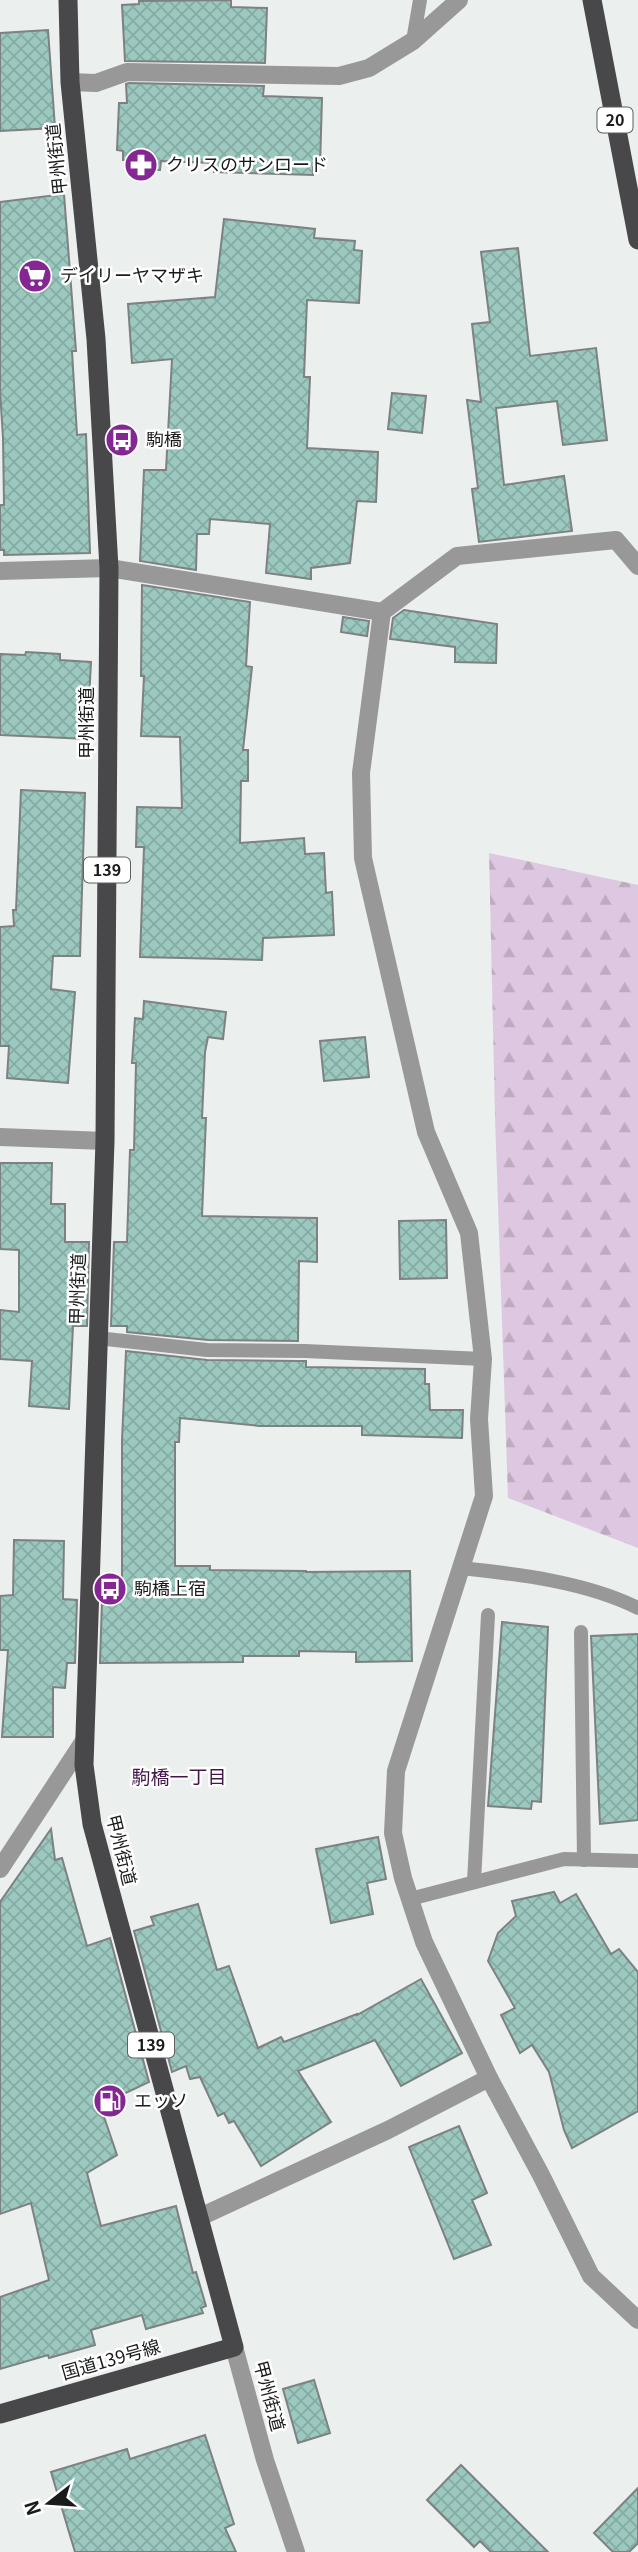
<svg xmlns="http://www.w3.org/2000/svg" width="638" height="2552" font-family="Georgia,'Noto Sans JP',serif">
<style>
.forest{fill:url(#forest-firs)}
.building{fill:url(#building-cross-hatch);stroke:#7e8181;stroke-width:2}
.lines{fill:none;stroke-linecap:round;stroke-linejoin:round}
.service{stroke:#999899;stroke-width:14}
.minor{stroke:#999899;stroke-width:18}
.tertiary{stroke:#999899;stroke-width:18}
.trunk{stroke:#484749;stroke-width:19}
.labels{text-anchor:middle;stroke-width:5;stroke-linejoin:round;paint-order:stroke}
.shield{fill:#fff;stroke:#5e5f5f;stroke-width:2}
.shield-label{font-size:16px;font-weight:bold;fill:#191a1a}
.street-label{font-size:18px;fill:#191a1a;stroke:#fff}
.poi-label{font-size:18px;fill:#191a1a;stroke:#fff;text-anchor:start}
.neighbourhood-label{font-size:19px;fill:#421649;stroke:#fff}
</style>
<defs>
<pattern id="forest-firs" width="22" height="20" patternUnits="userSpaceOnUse" patternTransform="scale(1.75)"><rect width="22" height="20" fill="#dec8e1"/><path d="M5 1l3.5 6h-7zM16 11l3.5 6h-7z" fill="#beabc0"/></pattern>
<pattern id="building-cross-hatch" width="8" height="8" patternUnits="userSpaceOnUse" patternTransform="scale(1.75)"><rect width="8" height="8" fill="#9bc8bf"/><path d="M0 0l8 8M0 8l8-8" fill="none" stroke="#85aba4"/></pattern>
</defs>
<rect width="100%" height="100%" fill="#ebefee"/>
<path class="forest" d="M489,853L638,885V1548L508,1498L495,1117Z"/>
<g class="building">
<path d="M231,0V7L267,8L265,63L125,61L122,5L139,4V1Z"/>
<path d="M48,30L55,128L0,131V33Z"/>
<path d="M129,83L264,86L263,96L322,98L320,167H313V175L214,172V163L161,161L160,170L128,169L129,160H123V151L117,150L119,103H127L126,84Z"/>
<path d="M64,194L76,351H72L77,435L86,434L90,553L4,555V550H0V505H4L3,438L0,391V202Z"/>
<path d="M224,219L315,229L314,238L355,241L354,250L362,251L359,303L307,300L304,377H310L307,448L378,452L376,502L357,501L350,563L311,568V579L266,573L270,524L210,519L209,534H197L196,570L140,561L144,470H166L172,359L132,363L128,304L215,297Z"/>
<path d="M518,248L530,356L596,348L607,440L563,445L557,401L496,408L504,485L564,476L572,531L479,542L472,489L478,488L467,400L481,402L472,324L490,322L481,252Z"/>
<path d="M392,393L426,396L422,433L388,429Z"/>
<path d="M142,585L250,602L246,666L252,667L243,750H248V781H241L240,843L304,838L305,854L324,853L326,893L332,892L334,935L263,938L262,960L140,957L144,847H136L137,807L182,808L180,737L141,736L144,676H141Z"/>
<path d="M404,610L497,624L496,663L455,662V647L390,639L393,618Z"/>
<path d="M343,617L369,621L367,636L341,632Z"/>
<path d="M26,652L60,654V660L91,662L87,739L0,735V654L25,655Z"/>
<path d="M21,790L85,793L80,956H53L51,989L75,992L68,1083L7,1078L9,1046H0V927L14,926L13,910H16Z"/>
<path d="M144,1001L226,1012L223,1039L208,1037L205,1052L202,1118H206L202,1216L317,1218V1262L299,1261L298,1341L208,1340L127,1332V1326H111L114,1242H127L130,1150H134L136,1063H132L135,1018L143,1019Z"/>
<path d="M365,1037L369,1077L324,1081L320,1041Z"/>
<path d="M0,1163H52L51,1204H65V1242H89L87,1326H73L69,1409L29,1406L32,1361L0,1359V1310L19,1312V1250L0,1249Z"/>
<path d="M446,1220L447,1278L400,1279L399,1221Z"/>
<path d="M126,1351L207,1360L298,1361H306V1367L425,1369V1384H429L430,1410H463L462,1438L362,1435V1426H260L180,1418L179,1442H175V1566H210V1570L306,1571V1572L410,1571L412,1661L356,1662V1652L299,1651V1656H243V1662L100,1663L102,1601L118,1602V1579H122V1440Z"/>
<path d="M14,1540L64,1541L63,1599L77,1600L75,1663H67L65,1688L53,1687V1737H2L8,1650H0V1596L13,1595Z"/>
<path d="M502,1622L548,1627L541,1802L532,1801L531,1809L488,1806Z"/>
<path d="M638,1634V1820L600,1824L591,1636Z"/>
<path d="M51,1829L55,1860L62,1858L87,1946L110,1938L149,2082L100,2105L117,2155L87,2173L101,2226L176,2206L193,2273L196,2272L206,2306L201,2308L203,2313L146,2329L142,2315L91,2330L95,2345L49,2358L48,2355L0,2369V2297L49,2280L31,2203L0,2214V1902Z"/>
<path d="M378,1837L386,1879L367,1883L373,1914L331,1923L316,1849Z"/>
<path d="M554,1892L560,1903L576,1894L611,1954L619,1949L638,1972V2111L572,2148L564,2130L549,2072L532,2045L520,2053L501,2015L515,2008L488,1961L498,1933L516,1916L512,1901Z"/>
<path d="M198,1904L217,1970L229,1966L258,2048L281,2037L284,2042L357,2014V2015L421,1979L462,2053L401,2086L375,2040L298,2071L331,2122L261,2166L234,2121L229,2123L224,2113L218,2116L200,2077L190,2079L186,2066L172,2072L134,1931L154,1925L151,1917Z"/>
<path d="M459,2126L487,2193L472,2200L491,2245L454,2259L409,2147Z"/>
<path d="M314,2380L330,2433L298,2443L283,2389Z"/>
<path d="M205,2435L234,2524L225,2528L236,2552H75L51,2472L127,2449L130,2459Z"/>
<path d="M461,2465L548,2552H491L480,2541L474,2547L427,2500Z"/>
<path d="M638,2488V2543L629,2552H613L594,2533Z"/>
</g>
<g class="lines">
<g class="service">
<path d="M413,41L420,0"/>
<path d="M97,1338L207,1350L305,1351L483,1359"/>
<path d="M461,1568C518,1574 586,1582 638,1608"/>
<path d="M581,1632L584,1860"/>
<path d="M474,1882L488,1615"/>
<path d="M410,1899L564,1859L638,1861"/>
</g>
<g class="minor">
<path d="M70,82L96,83L127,72L339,76L369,68L413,41L459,0"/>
<path d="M638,566L616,540L457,556L382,612L361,773L363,858L426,1132L469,1233L483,1359L479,1419L484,1496L396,1771L393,1833L403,1878L424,1942L489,2078L541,2175L591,2276L638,2320"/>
<path d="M0,571L109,568L382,612"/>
<path d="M0,1137L105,1141"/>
<path d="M0,1869L84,1741"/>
<path d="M200,2217L388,2130L489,2078"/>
</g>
<path class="tertiary" d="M234,2347L265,2460L296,2552"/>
<g class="trunk">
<path d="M592,0L638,240"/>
<path d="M0,2414L234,2347L92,1824L84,1765L105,1141L109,568L96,339L70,82L68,0"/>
</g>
</g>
<defs>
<symbol id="pharmacy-disc" viewBox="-11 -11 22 22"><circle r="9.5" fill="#842793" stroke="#fff"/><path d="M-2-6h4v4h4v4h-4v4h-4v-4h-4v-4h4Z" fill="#fff"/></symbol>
<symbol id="supermarket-disc" viewBox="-11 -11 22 22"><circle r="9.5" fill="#842793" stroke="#fff"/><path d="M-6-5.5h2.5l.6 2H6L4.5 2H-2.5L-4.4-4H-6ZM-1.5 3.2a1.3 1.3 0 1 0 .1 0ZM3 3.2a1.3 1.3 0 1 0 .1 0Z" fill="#fff"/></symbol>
<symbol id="bus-disc" viewBox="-11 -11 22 22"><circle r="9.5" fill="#842793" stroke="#fff"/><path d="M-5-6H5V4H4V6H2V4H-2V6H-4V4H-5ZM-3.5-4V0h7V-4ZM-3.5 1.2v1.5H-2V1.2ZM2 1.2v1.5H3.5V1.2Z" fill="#fff"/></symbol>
<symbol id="fuel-disc" viewBox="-11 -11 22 22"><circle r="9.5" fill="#842793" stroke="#fff"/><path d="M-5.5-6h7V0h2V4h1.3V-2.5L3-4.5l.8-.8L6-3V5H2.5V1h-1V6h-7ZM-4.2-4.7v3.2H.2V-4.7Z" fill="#fff"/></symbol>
</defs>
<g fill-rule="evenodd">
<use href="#pharmacy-disc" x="122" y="146" width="38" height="38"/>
<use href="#supermarket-disc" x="16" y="257" width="38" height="38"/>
<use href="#bus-disc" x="103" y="421" width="38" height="38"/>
<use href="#bus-disc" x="91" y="1570" width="38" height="38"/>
<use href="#fuel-disc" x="91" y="2082" width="38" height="38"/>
</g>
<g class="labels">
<g class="shield">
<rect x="597.5" y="107.5" width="35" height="25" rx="5"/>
<rect x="84" y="857.5" width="46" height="25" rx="5"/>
<rect x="128" y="2032.5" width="46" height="25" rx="5"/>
</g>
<g class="shield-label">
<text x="615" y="126">20</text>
<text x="107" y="876">139</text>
<text x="151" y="2051">139</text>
</g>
<g class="street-label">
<text transform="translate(57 159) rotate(-96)" y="6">甲州街道</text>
<text transform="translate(87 723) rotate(-90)" y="6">甲州街道</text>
<text transform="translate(78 1289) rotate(-88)" y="6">甲州街道</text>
<text transform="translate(121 1850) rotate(76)" y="6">甲州街道</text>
<text transform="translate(111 2360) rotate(-16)" y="6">国道139号線</text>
<text transform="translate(269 2396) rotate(75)" y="6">甲州街道</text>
</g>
<g class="poi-label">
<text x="166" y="171">クリスのサンロード</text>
<text x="60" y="282">デイリーヤマザキ</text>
<text x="146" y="446">駒橋</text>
<text x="134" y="1595">駒橋上宿</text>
<text x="134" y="2107">エッソ</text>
</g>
<g class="neighbourhood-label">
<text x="179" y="1784">駒橋一丁目</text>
</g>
</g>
<g transform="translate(49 2503) rotate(253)" stroke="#ffffff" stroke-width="5" paint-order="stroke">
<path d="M0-5L12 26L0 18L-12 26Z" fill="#191a1a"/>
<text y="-10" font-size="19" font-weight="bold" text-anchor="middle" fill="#191a1a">N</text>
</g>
</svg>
